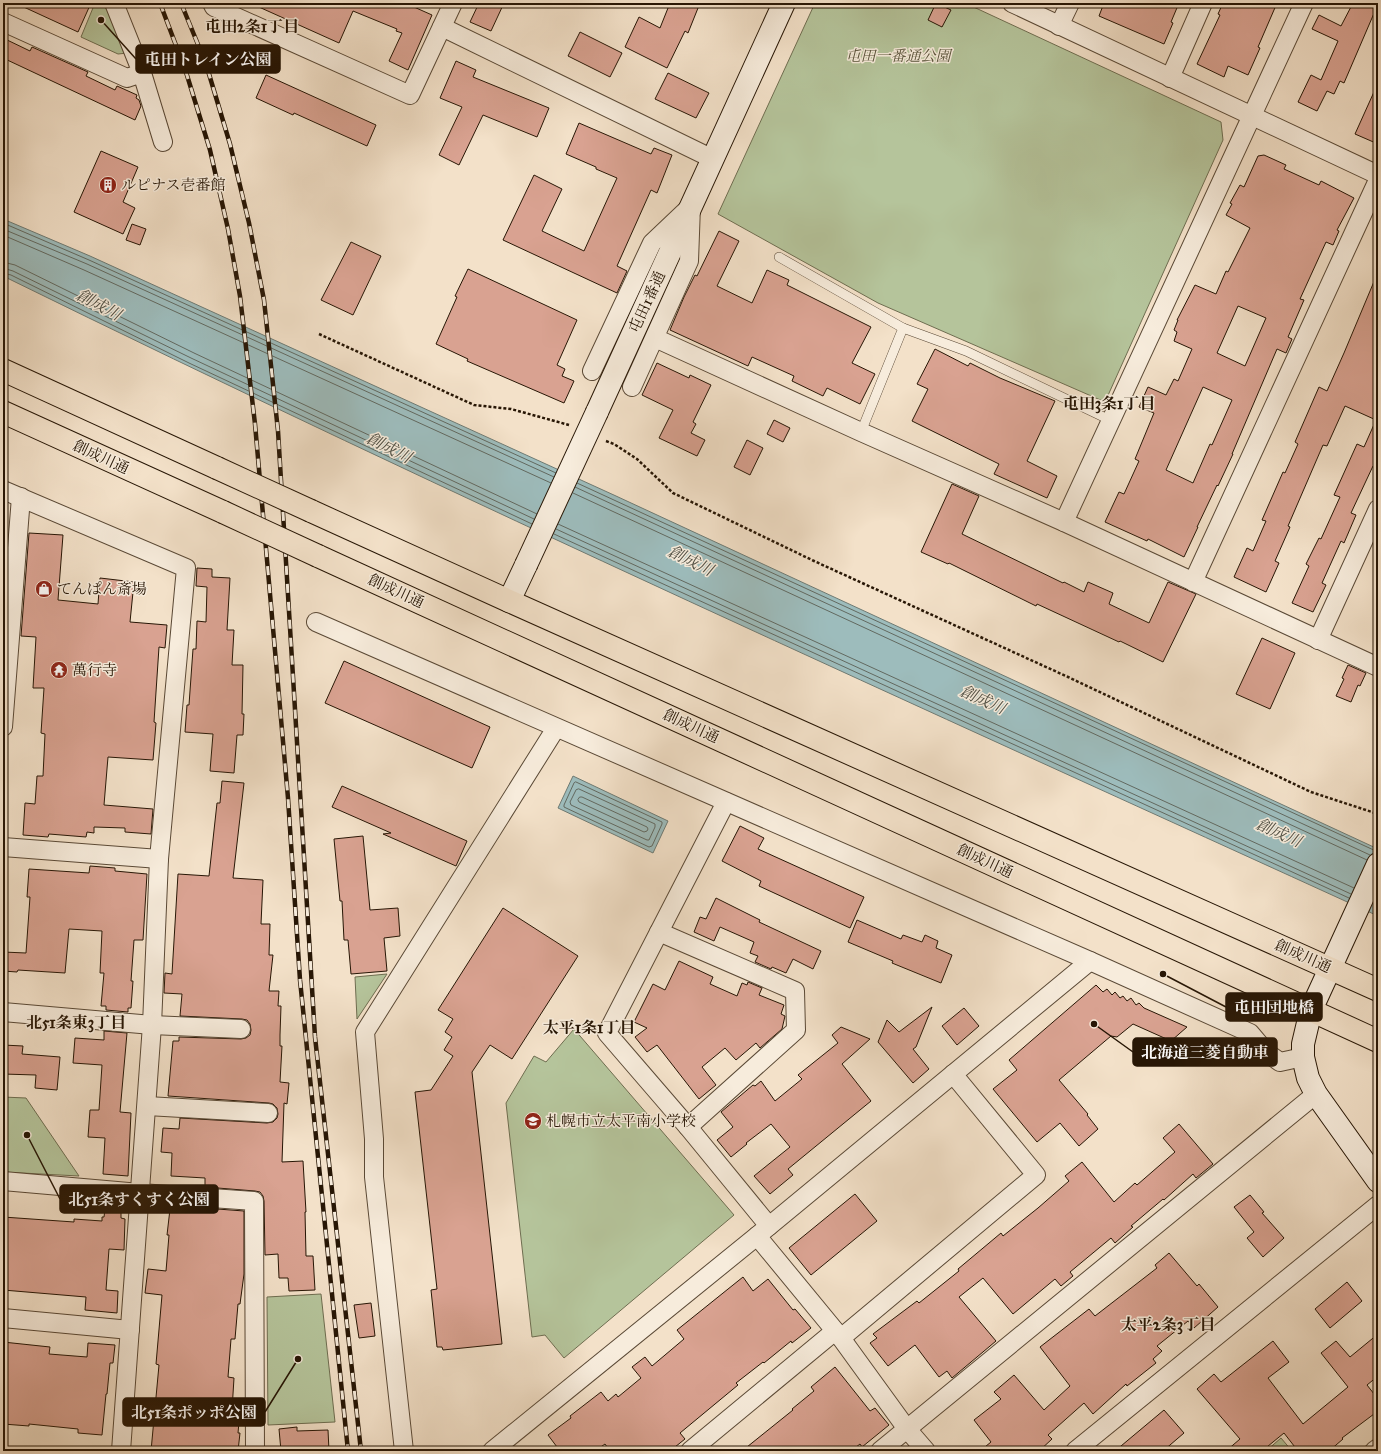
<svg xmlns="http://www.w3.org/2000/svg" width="1381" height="1454" font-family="'IM FELL Great Primer','Noto Serif JP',serif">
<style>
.green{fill:#b5c49b;stroke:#6e6d50}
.water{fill:#9dbcbc;stroke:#6e7a73}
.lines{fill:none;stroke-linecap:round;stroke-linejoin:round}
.shore{stroke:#626960;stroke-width:1}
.building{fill:#d9a291;stroke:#271605;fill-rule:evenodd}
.lane-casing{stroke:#5a4936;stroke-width:10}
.street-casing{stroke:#5a4936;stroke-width:20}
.secondary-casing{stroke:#271605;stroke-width:24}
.highway-casing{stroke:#271605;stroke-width:24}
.path{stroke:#271605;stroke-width:2.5;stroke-dasharray:3 2;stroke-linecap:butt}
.lane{stroke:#f7ecdc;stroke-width:9}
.street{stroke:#f7ecdc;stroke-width:18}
.secondary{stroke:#f7ecdc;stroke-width:22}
.highway{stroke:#f3e1c9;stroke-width:22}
.rail-casing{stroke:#271605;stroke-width:4.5}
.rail{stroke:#f7ecdc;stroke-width:3;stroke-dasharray:9;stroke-linecap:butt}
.secondary-bridge-casing{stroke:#271605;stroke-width:24;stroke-linecap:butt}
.highway-bridge-casing{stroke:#271605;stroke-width:24;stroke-linecap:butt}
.secondary-bridge{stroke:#f7ecdc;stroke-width:22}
.highway-bridge{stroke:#f3e1c9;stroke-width:22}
.labels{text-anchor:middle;stroke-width:3;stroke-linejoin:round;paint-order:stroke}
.park-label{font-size:15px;font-style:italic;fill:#59533a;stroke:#f7ecdc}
.poi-label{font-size:15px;fill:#271605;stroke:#f7ecdc;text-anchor:start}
.street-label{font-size:15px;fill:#271605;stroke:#f7ecdc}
.neighbourhood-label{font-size:16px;font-weight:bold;fill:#271605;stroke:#f7ecdc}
.water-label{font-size:16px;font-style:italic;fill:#505045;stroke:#f7ecdc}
.leader{fill:none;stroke:#271605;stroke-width:1.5}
.callout-dot{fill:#271605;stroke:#f7ecdc;stroke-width:1.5}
.callout{fill:#271605;stroke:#271605;stroke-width:1.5}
.callout-label{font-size:16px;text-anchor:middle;font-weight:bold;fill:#fff}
</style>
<rect width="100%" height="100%" fill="#f3e1c9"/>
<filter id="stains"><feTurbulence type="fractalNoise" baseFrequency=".005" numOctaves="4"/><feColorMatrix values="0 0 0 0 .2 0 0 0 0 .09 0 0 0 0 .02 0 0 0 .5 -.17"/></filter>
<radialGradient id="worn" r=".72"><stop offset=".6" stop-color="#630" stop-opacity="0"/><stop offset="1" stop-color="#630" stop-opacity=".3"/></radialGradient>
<g class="green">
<path d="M95,3H107L128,53L118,54L81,37Z"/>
<path d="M815,3H965L1221,122L1223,140L1105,402L878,303L718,214Z"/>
<path d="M387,974L357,1019L355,977Z"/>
<path d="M574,1029L734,1215L564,1358L545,1335L532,1337L506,1103L534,1056L546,1062Z"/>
<path d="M3,1097L26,1098L79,1176L3,1172Z"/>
<path d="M321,1294L335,1422L268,1425L267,1297Z"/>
<path d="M1281,1438L1292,1451H1266Z"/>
</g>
<g class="water">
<path d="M3,219L90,256L616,496L1378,849V916C918,706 457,499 3,276Z"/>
<path d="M573,776L668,821L653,853L558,808Z"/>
</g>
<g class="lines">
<g class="shore">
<path d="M3,223L89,260L556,473"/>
<path d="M3,229L87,264L554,477"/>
<path d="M3,235L84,270L551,483"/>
<path d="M3,262L15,265L194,353L537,514"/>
<path d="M3,268L13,271L191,358L534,519"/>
<path d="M3,273L11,275L189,363L532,524"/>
<path d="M577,483L1378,852"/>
<path d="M575,487L1370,855"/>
<path d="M573,493L1367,860"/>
<path d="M558,524L1354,888"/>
<path d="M556,529L1351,894"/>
<path d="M554,534L1349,898"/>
<path d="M576,782L662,822V824L652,846L649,847L564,807V805L574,783Z"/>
<path d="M579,789L655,824V827L649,840H647L571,805L570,802L576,790Z"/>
<path d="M580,797H582L647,827L648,829L647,831L644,832L579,802L578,800Z"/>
</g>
</g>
<g class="building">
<path d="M15,3H91L78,32Z"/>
<path d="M250,3H405L432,15L408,70L389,61L402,33L396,31L397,29L353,11L339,43Z"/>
<path d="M479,3H504L491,31L470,22Z"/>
<path d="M670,3H700L688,33L685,31L667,68L625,47L639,17L660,28Z"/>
<path d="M936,3L951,10L942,27L928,20Z"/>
<path d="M1104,3H1179L1171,22L1173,23L1164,44L1099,16Z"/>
<path d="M1223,3H1277L1258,47L1260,48L1248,75L1228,66L1224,77L1197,64L1220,15L1218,14Z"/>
<path d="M1353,3H1378V4L1344,83L1340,81L1334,94L1327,91L1317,111L1298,102L1311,75L1321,80L1338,41L1312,29L1319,15L1341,26Z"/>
<path d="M580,32L622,53L610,77L568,56Z"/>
<path d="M3,38L30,51L32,47L88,72L86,76L115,90L117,86L137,95L136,98L139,100L141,106L135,120L3,58Z"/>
<path d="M456,61L476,70L473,77L549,108L537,137L483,115L459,165L439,155L462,107L440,98Z"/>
<path d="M668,73L709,93L696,118L655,99Z"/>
<path d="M266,75L376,125L367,146L294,113L293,115L256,98Z"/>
<path d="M1378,83V144L1355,134Z"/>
<path d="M579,123L651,154L654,148L672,155L657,193L651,190L617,266L627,271L617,293L503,240L534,175L562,189L542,231L584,251L617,178L596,169V167L566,154Z"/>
<path d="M101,151L138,167L123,202L135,208L123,234L74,212Z"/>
<path d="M1264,155L1286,165L1284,169L1319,185L1321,181L1354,198L1337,230L1339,231L1333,245L1326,242L1300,299L1304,300L1288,337L1292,339L1286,353L1277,349L1232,454H1233L1218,486L1217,485L1197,527H1198L1184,557L1148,539L1147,541L1105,522L1119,492L1124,494L1139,461L1135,459L1154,413L1139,407L1148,387L1166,395L1174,379L1178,381L1192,349L1174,341L1177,332L1174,330L1178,320H1177L1195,285L1216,294L1226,271L1228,272L1250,228L1226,215L1232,204L1230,203L1240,185L1244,187L1258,156ZM1238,306L1266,318L1245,366L1217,353ZM1203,387L1232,400L1212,445L1210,444L1193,483L1166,470Z"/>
<path d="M132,224L146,229L140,245L126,240Z"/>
<path d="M719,231L739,241L717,286L752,303L767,270L789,280L787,285L871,327L852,363L875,374L860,404L827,388L823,396L792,381L794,376L752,357L748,366L670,330L684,297L695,275L697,276Z"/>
<path d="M351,242L381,256L353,315L321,300Z"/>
<path d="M468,269L577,320L557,365L565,369L562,376L574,381L564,403L467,361L468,359L436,344L457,297L455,296Z"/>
<path d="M1378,272V468L1373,466L1351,513L1356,515L1344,543L1341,541L1322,583L1326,585L1313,612L1292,603L1309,566L1306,564L1319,538L1321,539L1340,497L1334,495L1357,444L1364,447L1376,420L1345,406L1327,446L1323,445L1288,526L1290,527L1275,561L1279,563L1266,592L1234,577L1247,548L1253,551L1266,521L1262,520L1283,472L1285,473L1298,444L1295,442L1319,387L1327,391L1344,353Z"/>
<path d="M935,349L968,366L970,363L1000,378L1055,401L1027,461L1057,476L1047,498L994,474L999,464L912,421L928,389L917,384Z"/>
<path d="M657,363L689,378L690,375L711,385L693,422L696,424L691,433L705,440L697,456L659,438L673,410L642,395Z"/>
<path d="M774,420L790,428L783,442L767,434Z"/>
<path d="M747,440L763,448L750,475L734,467Z"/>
<path d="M952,484L979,496L962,534L1063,583L1064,582L1084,592L1088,582L1113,593L1109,604L1149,623L1168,582L1196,594L1163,662L1120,641L1119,642L1037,604L1036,606L949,563L948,564L921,552Z"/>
<path d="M29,533L63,535L58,600L98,604L100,578L134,582L130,622L167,625L165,648L159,647L154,722L156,723L153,760L108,757L104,805L153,809L151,834L125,832V828L94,827V833L87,832L86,837L49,834L48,837L23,835L25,803L35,804L37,776H43L45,734L41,733L44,688H33L36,637L21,636Z"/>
<path d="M3,541H7L5,561L3,560Z"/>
<path d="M197,568L212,569V577L230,578L227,630H234L232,665H243L242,714H244L243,735H237L234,773L210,771L213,734L185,732L187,705H189L193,649H196L197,621L206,622L207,587L196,586Z"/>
<path d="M1262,638L1295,653L1270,709L1236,694Z"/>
<path d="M344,661L490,727L472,768L325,703Z"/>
<path d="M1348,665L1366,673L1360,686L1358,685L1351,702L1336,696L1344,679L1342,678Z"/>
<path d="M222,781L244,783L233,878L263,880L261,924H270L269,955H273L269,991H279L278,1006H281L280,1035V1046H282L280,1082L289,1083L287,1104L284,1103L282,1162L303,1161L306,1212H305L306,1256H313L315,1290L289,1291L288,1278H279L278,1254L265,1255L264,1201L263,1196L260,1192L255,1191L205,1187V1178L171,1176L172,1153L161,1152L163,1128L179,1129L180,1118L267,1123L273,1122L277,1118L278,1114L277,1108L273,1104L269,1103L168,1096L173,1041H179V1037L241,1039L246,1038L250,1035L251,1030L250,1024L247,1020L242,1019L180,1016L182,994L164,993L165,973L172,974L178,874L209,876L217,803H220Z"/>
<path d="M342,786L467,841L456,866L383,834L391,833L332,807Z"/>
<path d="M740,826L764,838L758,849L864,897L850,928L759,886L761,881L722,861Z"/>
<path d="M363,836L370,910L398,908L400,936L384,938L387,971L351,974L348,940H344L342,901H340L334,839Z"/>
<path d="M90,866L115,868V871L147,874L143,940H134L131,981H133L131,1008H128V1012L106,1010V1006H101L104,973H100L102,931L69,929L65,973L18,970L17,972L3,971V952L26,953L30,897H27L29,869L89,873Z"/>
<path d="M716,898L760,920L759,922L821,951L813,969L793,959L786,973L772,967L771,969L755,962L758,956L750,953L754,942L720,927L714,941L694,932L700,917L706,919Z"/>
<path d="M503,908L578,956L512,1059L490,1045L472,1072L502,1344L443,1350L442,1347H437L431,1290L437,1289L415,1092L431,1090L453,1056L444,1050L452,1037L445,1032L453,1019L438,1010Z"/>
<path d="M857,920L901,939L903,935L922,942L925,935L938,941L936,948L952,955L941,983L892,963L893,961L848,942Z"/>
<path d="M679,961L713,977L710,984L737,996L742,983L747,985L748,982L762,988L759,995L784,1005L781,1014L785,1016L782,1029L760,1048L756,1043L736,1060L725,1048L702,1067L716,1085L699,1099L657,1045L647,1052L635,1037L647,1028L634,1022L653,984L665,990Z"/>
<path d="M1096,985L1103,992L1107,989L1112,995L1115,992L1120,998L1123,996L1127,1001L1131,998L1136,1005L1139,1003L1144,1008L1187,1027L1171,1041L1133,1024L1117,1037L1111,1036L1059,1080L1088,1114L1087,1115L1098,1129L1079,1146L1060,1123L1037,1142L993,1089L1017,1070L1009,1060Z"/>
<path d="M932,1007L916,1047L913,1049L929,1069L913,1083L878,1042L887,1020L899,1032Z"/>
<path d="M964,1008L979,1026L957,1045L942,1026Z"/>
<path d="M841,1027L870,1039L842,1064L871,1101L788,1169L793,1175L770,1194L754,1176L790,1147L771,1124L746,1143L747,1144L731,1157L717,1140L733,1127L721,1112L753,1085L755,1086L761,1081L775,1101L802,1079L798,1075L838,1043L832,1035Z"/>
<path d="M104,1031L127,1033L120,1112L131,1113L128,1176L103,1174L105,1138L88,1137L90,1110H99L102,1065L73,1063L75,1038L104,1040Z"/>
<path d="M3,1045L23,1046L22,1054L60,1057L57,1090L35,1088L36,1075L3,1074Z"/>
<path d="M1179,1124L1213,1164L1196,1178L1193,1174L1164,1200L1163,1199L1131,1226L1133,1227L1115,1243L1111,1238L1070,1272L1073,1276L1061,1286L1055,1279L1013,1314L983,1278L959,1297L996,1341L952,1378L947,1371L939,1377L915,1345L888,1366L870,1343L877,1338L873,1334L917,1301L919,1303L959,1271L958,1269L1001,1233L1003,1236L1038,1208L1069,1181L1065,1176L1082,1162L1114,1202L1135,1183L1137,1185L1175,1152L1163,1138Z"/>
<path d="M855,1194L877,1221L811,1275L789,1248Z"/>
<path d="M1250,1195L1264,1212L1262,1213L1284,1238L1263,1257L1247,1238L1254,1232L1234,1207Z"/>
<path d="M204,1208L244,1211V1274L240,1304H238L235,1339H231L228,1377L234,1378L232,1410L240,1411L238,1433H240L238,1451H151L159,1365L156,1364L162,1295L145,1293L148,1269L166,1271L169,1235H167L170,1209L203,1212Z"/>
<path d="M105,1209L121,1210V1218L125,1219L124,1250L109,1249L106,1290L118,1291L117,1313L85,1310L86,1297L3,1290V1217L74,1222V1219L102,1221V1217H104Z"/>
<path d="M1169,1253L1197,1286L1199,1284L1218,1307L1194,1328L1188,1321L1157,1346L1162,1351L1153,1359L1156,1363L1127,1386L1126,1384L1093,1414L1084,1403L1048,1435L1052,1439L1039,1451H980L991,1442L974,1420L1001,1399L994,1392L1014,1375L1044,1410L1070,1386L1040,1347L1089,1309L1095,1316L1157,1268L1155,1265Z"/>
<path d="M743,1277L753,1291L768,1279L793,1310L795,1309L811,1328L792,1343L791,1341L764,1363L763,1362L736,1383L738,1385L680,1433L685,1439L670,1451H610L605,1444L595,1451H560L548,1435L571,1418L570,1416L601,1392L608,1401L616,1394L618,1397L641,1378L632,1367L645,1357L652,1366L684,1339L677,1330Z"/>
<path d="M1347,1282L1362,1301L1330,1328L1315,1309Z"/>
<path d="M371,1303L375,1336L359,1338L354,1305Z"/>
<path d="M1378,1334V1376L1367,1385L1378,1399V1411L1342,1438L1343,1439L1329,1451H1298L1284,1433L1262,1451H1226L1240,1439L1197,1389L1214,1374L1221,1382L1273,1341L1289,1362L1268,1378L1303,1424L1348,1387L1321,1353L1336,1341L1350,1357Z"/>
<path d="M3,1342L50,1347L49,1354L87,1357L88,1343L115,1345L113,1363H110L107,1394H106L102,1435L78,1433V1429L29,1424V1426L3,1424Z"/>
<path d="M835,1367L870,1411L875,1408L889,1425L862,1447L860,1444L851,1451H742L793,1410L792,1409L814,1391L811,1387Z"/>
<path d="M1164,1410L1184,1433L1163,1451H1115Z"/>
<path d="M297,1427V1431L328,1430L329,1451H281L279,1429Z"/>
</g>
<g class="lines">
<defs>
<g id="lane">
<path d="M779,257L903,328L861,432"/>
<path d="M903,328L966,351L1112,421"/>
</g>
<g id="street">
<path d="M114,3L142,73L163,142"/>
<path d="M212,3L214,7L410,95L453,3"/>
<path d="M1012,3L1378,175"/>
<path d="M3,22L127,78L142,73"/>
<path d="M1059,26L1070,3"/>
<path d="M442,27L713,159"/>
<path d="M1170,78L1203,3"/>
<path d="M655,338L861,432L1064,522L1378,667"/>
<path d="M592,371L652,243L691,206L689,261L632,387"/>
<path d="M3,490L186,568L159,859L152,1025L121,1451"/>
<path d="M1064,522L1304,3"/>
<path d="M1193,582L1378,180"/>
<path d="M316,622L1090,961L1250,1033L1267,1053L1280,1062L1303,1057"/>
<path d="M1318,640L1378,509"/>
<path d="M3,727L21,497"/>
<path d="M726,802L607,1033L688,1127L769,1226"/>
<path d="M3,847L159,859"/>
<path d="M659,932L795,991L796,1030L688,1127"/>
<path d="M3,1012L152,1025L241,1029"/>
<path d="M147,1106L268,1113"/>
<path d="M3,1181L140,1193L254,1201L255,1451"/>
<path d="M757,1236L841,1338L907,1429L926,1451"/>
<path d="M3,1318L130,1330"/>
<path d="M841,1338L1036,1175L953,1074"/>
<path d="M404,1451L374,1177V1139L365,1032L556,728"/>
<path d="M492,1451L757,1236L1090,961"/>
<path d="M690,1451L835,1331"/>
<path d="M880,1451L1316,1094"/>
<path d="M1075,1451L1378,1205"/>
<path d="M1374,1451L1378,1448"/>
</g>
<g id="secondary">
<path d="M597,412L784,3"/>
<path d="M509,601L526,565"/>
<path d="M1378,864L1311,1010L1303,1044V1057L1308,1078L1316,1094L1378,1181"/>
</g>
<g id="highway">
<path d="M3,370L217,468"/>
<path d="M3,412L223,512"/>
<path d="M311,511L509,601L1378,990"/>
<path d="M318,556L1378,1041"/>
</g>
</defs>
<use href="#lane" class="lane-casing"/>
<use href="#street" class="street-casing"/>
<use href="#secondary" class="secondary-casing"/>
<use href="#highway" class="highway-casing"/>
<g class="path">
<path d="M319,334L474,405L511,409L569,425"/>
<path d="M606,441L614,444L637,459L673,493L814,561L1068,677L1311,792L1378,814"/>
</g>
<use href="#lane" class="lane"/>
<use href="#street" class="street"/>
<use href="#secondary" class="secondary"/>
<use href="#highway" class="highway"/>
<defs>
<g id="rail">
<path d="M160,3L186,72L210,150L228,229L240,296L255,424L288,798L300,980L348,1451"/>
<path d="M181,3L206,64L230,144L249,223L264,300L278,431L315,1037L361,1451"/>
</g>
</defs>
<use href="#rail" class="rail-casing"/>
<use href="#rail" class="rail"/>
<defs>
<path id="secondary-bridge" d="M526,565L597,412"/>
<g id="highway-bridge">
<path d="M217,468L311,511"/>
<path d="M223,512L318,556"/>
</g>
</defs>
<use href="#secondary-bridge" class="secondary-bridge-casing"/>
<use href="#highway-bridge" class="highway-bridge-casing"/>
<use href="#secondary-bridge" class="secondary-bridge"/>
<use href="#highway-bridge" class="highway-bridge"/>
</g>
<defs>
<symbol id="building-disc" viewBox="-11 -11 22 22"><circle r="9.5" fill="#8f2418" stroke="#f7ecdc"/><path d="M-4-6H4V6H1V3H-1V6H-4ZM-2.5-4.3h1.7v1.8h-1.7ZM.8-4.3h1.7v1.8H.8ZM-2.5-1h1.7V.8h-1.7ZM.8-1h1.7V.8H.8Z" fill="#fff"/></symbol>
<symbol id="shop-disc" viewBox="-11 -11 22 22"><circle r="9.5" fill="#8f2418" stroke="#f7ecdc"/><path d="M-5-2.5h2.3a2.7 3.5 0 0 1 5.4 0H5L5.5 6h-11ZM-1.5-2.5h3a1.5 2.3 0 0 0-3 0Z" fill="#fff"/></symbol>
<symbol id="temple-disc" viewBox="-11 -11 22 22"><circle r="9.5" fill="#8f2418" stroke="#f7ecdc"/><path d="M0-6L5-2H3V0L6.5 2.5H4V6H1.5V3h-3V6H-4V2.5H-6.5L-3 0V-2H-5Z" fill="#fff"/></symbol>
<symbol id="school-disc" viewBox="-11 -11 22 22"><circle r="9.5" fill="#8f2418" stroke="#f7ecdc"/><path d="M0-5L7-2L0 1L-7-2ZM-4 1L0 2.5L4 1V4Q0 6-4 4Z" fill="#fff"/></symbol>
</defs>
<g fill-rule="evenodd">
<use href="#building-disc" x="98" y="175" width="20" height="20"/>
<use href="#shop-disc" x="34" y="579" width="20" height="20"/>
<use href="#temple-disc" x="49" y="660" width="20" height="20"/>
<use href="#school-disc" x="523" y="1111" width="20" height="20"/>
</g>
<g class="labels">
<g class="park-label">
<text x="898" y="61">屯田一番通公園</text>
</g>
<g class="poi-label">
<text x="121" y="190">ルピナス壱番館</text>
<text x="57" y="594">てんぱん斎場</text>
<text x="72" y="675">萬行寺</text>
<text x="546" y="1126">札幌市立太平南小学校</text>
</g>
<g class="street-label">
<text transform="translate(647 302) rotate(-65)" y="5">屯田1番通</text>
<text transform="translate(101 457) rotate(25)" y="5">創成川通</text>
<text transform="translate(396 591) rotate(25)" y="5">創成川通</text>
<text transform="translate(691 726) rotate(25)" y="5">創成川通</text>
<text transform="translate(985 861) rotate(25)" y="5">創成川通</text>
<text transform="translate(1303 956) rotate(24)" y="5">創成川通</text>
</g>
<g class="neighbourhood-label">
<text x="252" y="32">屯田2条1丁目</text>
<text x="1109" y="409">屯田3条1丁目</text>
<text x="76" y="1028">北51条東3丁目</text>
<text x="589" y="1033">太平1条1丁目</text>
<text x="1168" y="1330">太平2条3丁目</text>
</g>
<g class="water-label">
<text transform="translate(99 304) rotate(28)" y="6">創成川</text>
<text transform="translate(389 447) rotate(27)" y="6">創成川</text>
<text transform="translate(691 560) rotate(26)" y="6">創成川</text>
<text transform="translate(983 699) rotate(24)" y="6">創成川</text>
<text transform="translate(1279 832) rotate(24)" y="6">創成川</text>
</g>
</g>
<path class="leader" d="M101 20L136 59M1163 974L1226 1007M1094 1024L1133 1052M27 1135L60 1199M298 1359L265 1412"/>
<g class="callout-dot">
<circle cx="101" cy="20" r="4"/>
<circle cx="1163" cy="974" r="4"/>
<circle cx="1094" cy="1024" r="4"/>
<circle cx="27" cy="1135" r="4"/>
<circle cx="298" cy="1359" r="4"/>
</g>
<g class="callout">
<rect x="136" y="45" width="144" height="28" rx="4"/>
<rect x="1226" y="993" width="96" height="28" rx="4"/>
<rect x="1133" y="1038" width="144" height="28" rx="4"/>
<rect x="60" y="1185" width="158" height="28" rx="4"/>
<rect x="123" y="1398" width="142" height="28" rx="4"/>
</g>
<g class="callout-label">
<text x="208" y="65">屯田トレイン公園</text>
<text x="1274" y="1013">屯田団地橋</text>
<text x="1205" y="1058">北海道三菱自動車</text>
<text x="139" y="1205">北51条すくすく公園</text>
<text x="194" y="1418">北51条ポッポ公園</text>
</g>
<rect width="1381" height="1454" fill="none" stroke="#f3e1c9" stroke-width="16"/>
<rect x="4" y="4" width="1373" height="1446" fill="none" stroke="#271605" stroke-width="2"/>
<rect x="8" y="8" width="1365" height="1438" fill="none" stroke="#271605"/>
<rect width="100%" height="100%" filter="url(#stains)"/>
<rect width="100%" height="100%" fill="url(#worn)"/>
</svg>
